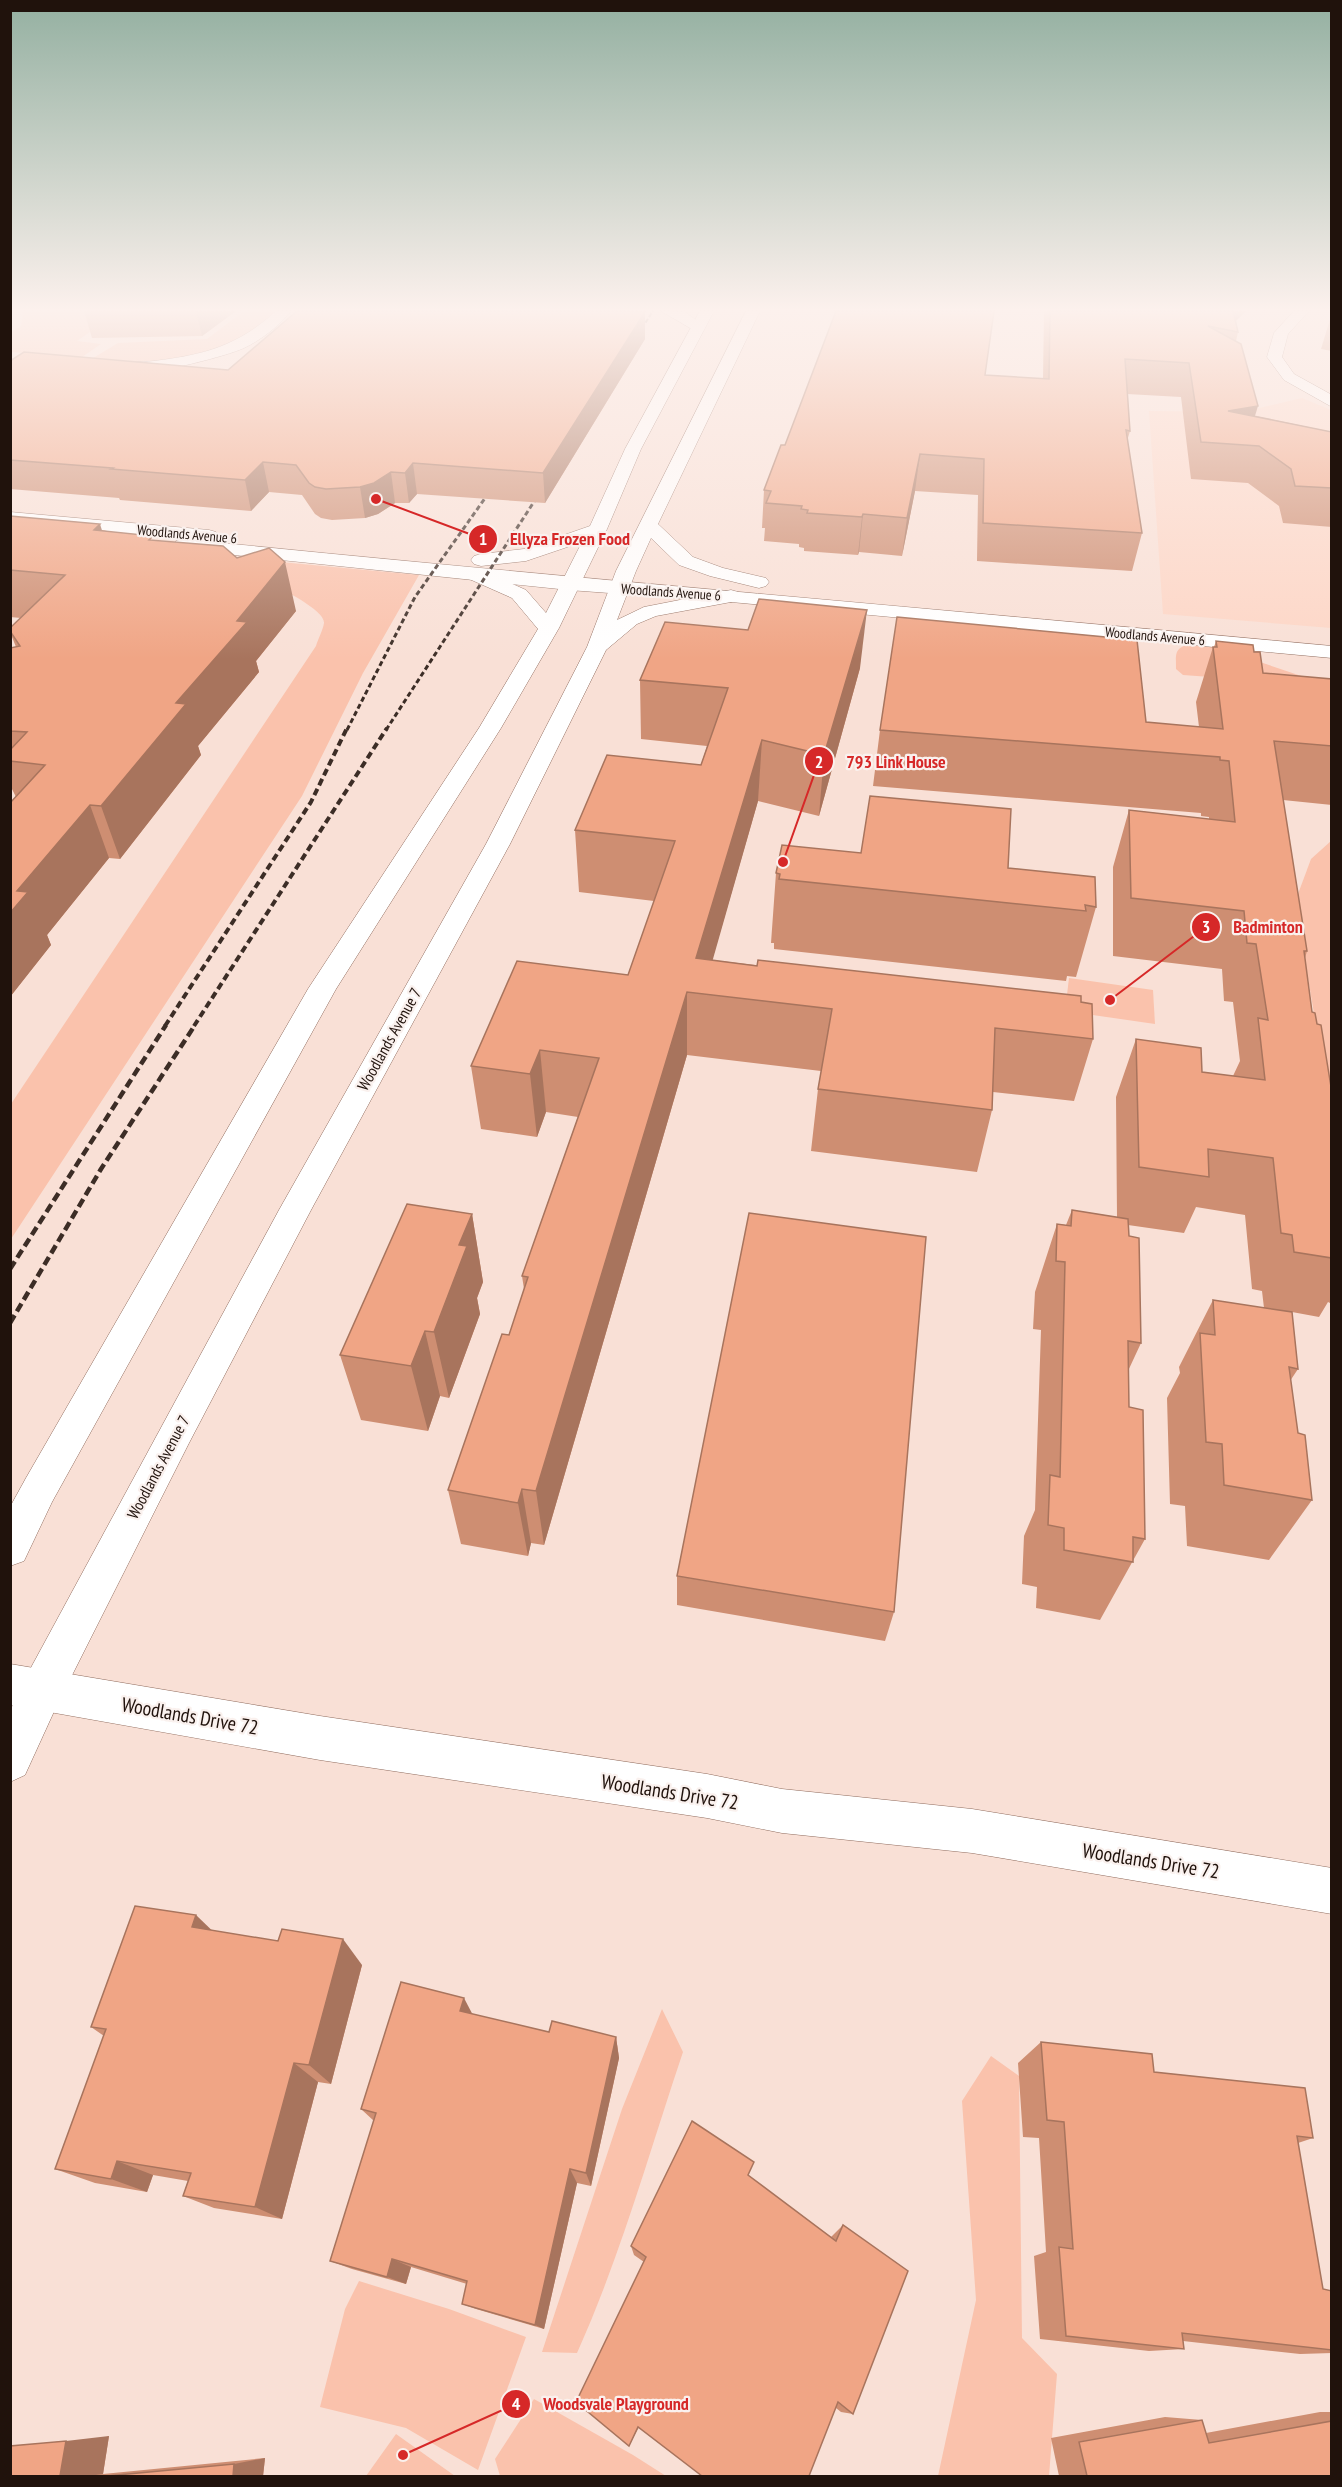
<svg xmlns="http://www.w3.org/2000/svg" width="1342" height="2487" font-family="'PT Sans Narrow',sans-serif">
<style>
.built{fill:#fdd6c6}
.green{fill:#fac2ac}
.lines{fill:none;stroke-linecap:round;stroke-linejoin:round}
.street-casing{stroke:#906c5e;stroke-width:1}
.secondary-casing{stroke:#906c5e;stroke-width:1}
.primary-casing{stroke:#906c5e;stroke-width:1}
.street{fill:#fff;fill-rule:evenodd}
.secondary{fill:#fff;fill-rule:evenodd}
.primary{fill:#fff;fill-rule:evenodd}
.rail-far3{stroke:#3c2d26;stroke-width:2;stroke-dasharray:4.5 2;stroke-linecap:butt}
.rail-far2{stroke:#3c2d26;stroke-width:3;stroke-dasharray:5 3;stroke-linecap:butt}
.rail-far1{stroke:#3c2d26;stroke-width:4;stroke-dasharray:7 4;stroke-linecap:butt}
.rail{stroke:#3c2d26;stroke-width:4.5;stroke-dasharray:9 4.5;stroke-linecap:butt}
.wall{fill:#ce8e72}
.shaded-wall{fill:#a8745d}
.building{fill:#f0a585;stroke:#a8745d;stroke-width:1.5}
.labels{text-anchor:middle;stroke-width:4.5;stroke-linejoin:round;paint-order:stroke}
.far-street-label{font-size:14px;fill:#20120c;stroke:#faf1ee}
.street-label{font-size:16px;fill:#20120c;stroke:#faf1ee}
.near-street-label{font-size:20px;fill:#20120c;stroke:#faf1ee}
.leader{fill:none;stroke:#d62828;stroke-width:2}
.callout-dot{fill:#d62828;stroke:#faf1ee;stroke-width:2}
.mark-label{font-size:18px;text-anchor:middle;font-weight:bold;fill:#fff}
.callout-label{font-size:18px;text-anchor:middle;font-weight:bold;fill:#d62828;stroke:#faf1ee;stroke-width:4.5;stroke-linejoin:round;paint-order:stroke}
</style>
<rect width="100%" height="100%" fill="#f9e0d6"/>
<path class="built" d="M1302,398L1331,410V628L1163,614L1149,411L1243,412Z"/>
<g class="green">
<path d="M23,311H120L77,341L101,344L82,357L11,352L10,333L21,326Z"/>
<path d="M244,311H275C264,320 252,334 239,340C191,363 137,362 85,363L118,343L207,339Z"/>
<path d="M226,557L419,575L363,673L302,796L11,1239V1104L316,646C318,639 323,630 324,623C325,610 281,589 270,583L11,560Z"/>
<path d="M1191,643L1242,647V656L1331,686L1183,675L1176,669C1176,652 1174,649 1191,643Z"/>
<path d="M1331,841V1113L1295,902L1311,859Z"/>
<path d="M1069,978L1153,990L1155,1024L1065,1011Z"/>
<path d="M662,2009L683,2052C649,2153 621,2255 577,2353L542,2352L622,2109Z"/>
<path d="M991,2056L1019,2076L1022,2338L1057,2374L1049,2476H938L976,2300L962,2101Z"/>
<path d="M359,2281L449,2309L526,2337L478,2470L406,2428L320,2407L345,2309Z"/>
<path d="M534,2399L633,2455L666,2476H500L495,2459Z"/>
<path d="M396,2434L455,2476H366Z"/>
</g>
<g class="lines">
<defs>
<g id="street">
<path d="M276,311H291C279,326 261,340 244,348C225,357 122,384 109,369C117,360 142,363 154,361C204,355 238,346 276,311Z"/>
<path d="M661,311L685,312L704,326L702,329H692Z"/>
<path d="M1294,311H1309L1288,334L1282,357L1294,374L1332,395V407L1284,380L1267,357L1274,333Z"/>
<path d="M10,1664L320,1716L707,1774L782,1789L972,1809L1332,1868V1914L972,1853L782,1833L707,1818L320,1760L10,1705Z"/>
</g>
<g id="secondary">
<path d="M10,512L209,530L216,532L218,536L216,540L209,542L10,522Z"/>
<path d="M183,539C566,578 949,610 1332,646V658L731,602L569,590L176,549L174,545L176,541Z"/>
</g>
<g id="primary">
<path d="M700,311H714L641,449L607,529L559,628L501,728L336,989L52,1502L24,1561L10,1566V1507L26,1478L308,989L479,728L538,629L512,598L467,578L464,574L467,570H481L526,590L546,613L582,542L526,561L481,566L474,564L471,560L474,556L481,554L524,549L590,526L625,449Z"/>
<path d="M746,311H760L658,524L693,557L723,568L766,578L769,582L766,586L759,588L710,576L679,565L651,538L636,571L617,620L644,607L731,590L738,592L741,596L738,600L731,602L656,616L637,624L606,650L510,844L311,1210L189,1443L57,1705L25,1775L10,1782V1711L27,1675L279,1210L486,844L587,647L616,571Z"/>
</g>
</defs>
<use href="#street" class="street-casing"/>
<use href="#secondary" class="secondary-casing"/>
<use href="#primary" class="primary-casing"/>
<use href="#street" class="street"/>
<use href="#secondary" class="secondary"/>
<use href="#primary" class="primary"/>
<g class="rail-far3">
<path d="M635,339L653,311"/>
<path d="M487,496L494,486"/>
<path d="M538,496L542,489"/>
</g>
<g class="rail-far2">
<path d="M347,730L415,597L488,494"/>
<path d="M386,730L539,494"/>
</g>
<g class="rail-far1">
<path d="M165,1026L311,802L347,728"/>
<path d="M194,1026L387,728"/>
</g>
<g class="rail">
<path d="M10,1269L166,1025"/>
<path d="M10,1323L101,1169L195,1025"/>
</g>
</g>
<g class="wall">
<path d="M84,311H236L202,336L92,338Z"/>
<path d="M1044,311H1246L1236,321L1238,332L1236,341L1255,416L1332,432V527L1283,523L1279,506L1248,483L1191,479L1181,397L1127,394L1130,431L1127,441L1142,533L1132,571L977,561L978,495L915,491L902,556L859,552L858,555L804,551V548L799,547V544L764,541L765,528H762L764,490L985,375L1043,379Z"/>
<path d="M1331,316H1332V351L1321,349Z"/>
<path d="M645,339L545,503L417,494L409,503H395L378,514L365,518L332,520L321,518L315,514L302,495L269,492L251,511L120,500L119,498L10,489V361L228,370Z"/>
<path d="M10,516L102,530L155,541L296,611L256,661L259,672L198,746L201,755L120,859L109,858L47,935L51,945L10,997V803L16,797L10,785V648L16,647L10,632V628L21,618L10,617Z"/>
<path d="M1216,641L1254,652L1263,673L1332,679V805L1283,800L1307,951L1305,958L1312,1012L1317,1024L1332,1093V1300L1330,1303L1328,1302L1319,1317L1292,1312L1298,1369L1290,1381L1298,1433L1312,1500L1269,1560L1187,1546L1185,1506L1170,1504L1167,1398L1180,1373L1179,1367L1213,1300L1264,1308L1262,1291L1252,1289L1245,1215L1196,1207L1184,1233L1128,1225L1129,1236L1141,1343L1128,1371L1129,1407L1145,1539L1100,1620L1036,1608L1037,1587L1022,1584L1024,1536L1035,1510L1041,1330L1033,1329L1035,1292L1057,1224L1066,1225L1072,1210L1117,1217L1116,1097L1136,1039L1202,1072L1233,1076L1240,1061L1233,1002L1224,1001L1222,969L1113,956V867L1129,810L1209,819V817L1201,816V813L873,786L880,730L1146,722L1199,727L1196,702L1213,647H1214Z"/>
<path d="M860,668L819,816L758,801L712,960L1081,1002L1093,1039L1074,1101L993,1092L992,1110L977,1172L811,1151L818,1089L821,1071L687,1055L544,1545L531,1543L528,1556L461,1544L448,1490L509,1335L524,1289L522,1276L578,1117L546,1112L537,1137L481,1129L471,1066L628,975L654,901L579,892L575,830L701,765L707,746L641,739L640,680Z"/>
<path d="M1008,868L1096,907L1076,977L1067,976L1066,981L774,949V943H771L776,873Z"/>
<path d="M472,1214L483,1282L477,1298L480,1314L449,1398L440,1396L428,1431L361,1420L340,1355Z"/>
<path d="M677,1576L894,1612L885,1641L677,1605Z"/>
<path d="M211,1930L362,1965L331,2084L318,2082L282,2219L214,2208L183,2196L188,2181L153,2175L147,2192L95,2183L55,2169L104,2036L91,2027Z"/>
<path d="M472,2014L549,2032L616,2037L619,2058L591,2186L577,2183L544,2329L476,2309L462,2304L467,2284L411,2267L406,2284L352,2269L330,2261L374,2121L361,2109Z"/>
<path d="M1041,2042L1154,2072L1313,2138L1298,2143L1323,2289L1332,2291V2353L1300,2354L1183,2341L1184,2349L1149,2351L1040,2339L1034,2256L1046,2252L1039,2138L1023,2137L1018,2063Z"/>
<path d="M749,2176L831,2237L843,2225L853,2414L841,2412L836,2408L639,2427L629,2446L644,2262L634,2255L631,2246Z"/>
<path d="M1320,2412H1332V2476H1059L1051,2438L1165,2417L1202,2420L1206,2433Z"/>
<path d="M109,2436L103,2474L265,2458L263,2476H10Z"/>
</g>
<g class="shaded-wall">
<path d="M196,311H236L202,336Z"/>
<path d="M1231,311H1246L1225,330Z"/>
<path d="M645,312V339L545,503L543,473Z"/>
<path d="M1258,406L1247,442L1228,411Z"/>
<path d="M920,454L915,491L902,556L907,518Z"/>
<path d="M263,462L269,492L251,511L245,480Z"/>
<path d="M413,463L417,494L409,503L405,473Z"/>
<path d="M391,472L395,503L378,514L365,518L360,487Z"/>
<path d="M863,514L859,552L858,555L862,517Z"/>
<path d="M100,524L115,572L94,530Z"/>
<path d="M285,562L296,611L256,661L259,672L198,746L201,755L120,859L101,806L237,621Z"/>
<path d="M867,610L860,668L819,816L824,755Z"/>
<path d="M762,740L758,801L703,994L696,958Z"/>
<path d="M90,805L109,858L47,935L51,945L10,997V913L17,891Z"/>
<path d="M687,992V1055L544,1545L536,1491Z"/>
<path d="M540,1050L546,1112L537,1137L530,1074Z"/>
<path d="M472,1214L483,1282L477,1298L480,1314L449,1398L434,1332L459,1245Z"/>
<path d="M425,1331L440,1396L428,1431L411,1366Z"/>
<path d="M522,1489L531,1543L528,1556L518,1503Z"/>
<path d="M196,1915L224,1942L192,1927Z"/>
<path d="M343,1939L362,1965L331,2084L309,2065Z"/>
<path d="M464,1998L476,2021L460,2011Z"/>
<path d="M616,2037L619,2058L591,2186L586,2173Z"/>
<path d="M294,2063L318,2082L282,2219L255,2207Z"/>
<path d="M117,2161L153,2175L147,2192L111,2179Z"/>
<path d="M570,2169L577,2183L544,2329L535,2325Z"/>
<path d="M392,2259L411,2267L406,2284L387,2277Z"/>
<path d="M109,2436L103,2474L89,2476H60L66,2441Z"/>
<path d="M265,2458L263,2476H233L234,2464Z"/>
</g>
<g class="building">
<path d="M297,311H624L645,312L543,473L413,463L405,473L391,472L374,483L360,487L326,489L315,487L309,483L296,465L263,462L245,480L111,469L113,468L10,460V361L24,352L228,370Z"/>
<path d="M836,311H994L985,375L1049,379L1050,311H1233L1238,332L1208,326L1241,344L1258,406L1228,411L1332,432V488L1295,486L1291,469L1259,446L1201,442L1189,363L1125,359L1130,431L1126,430L1142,533L983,523L984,459L920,454L907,518L863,514L862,517L807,513L808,510L801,509L802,506L766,503L771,491L764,490L781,445H785Z"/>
<path d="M10,516L100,524L94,530L153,536L149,540L223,546L237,558L269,548L285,562L237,621L247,622L176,703L186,704L101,806L90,805L17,891L28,892L10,913V803L45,765L10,761V750L27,732L10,731V648L20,646L10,631V628L65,575L10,570Z"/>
<path d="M759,599L867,610L824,755L762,740L696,958L757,966L758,960L1081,996V1002L1092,1004L1093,1039L995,1028L992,1110L818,1089L832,1009L687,992L536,1491L522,1489L518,1503L448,1490L502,1334L509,1335L528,1277L522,1276L599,1058L540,1050L530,1074L471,1066L517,961L628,975L675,841L575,830L607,755L701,765L728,688L640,680L665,622L748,630Z"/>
<path d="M897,617L1137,640L1146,722L1223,729L1213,647H1217L1216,641L1253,645L1254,652H1260L1263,673L1332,679V746L1274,741L1307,951H1304L1312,1012L1315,1013L1317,1024L1321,1025L1332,1093V1258L1294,1252L1292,1235L1281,1233L1273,1158L1208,1149L1209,1177L1139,1167L1136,1039L1201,1048L1202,1072L1265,1080L1258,1018L1268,1020L1256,944L1247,943L1244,911L1131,898L1129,810L1235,822L1229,761L1220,760V757L880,730Z"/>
<path d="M870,796L1011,809L1008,868L1095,877L1096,907L1085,905L1086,911L779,879L780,874L776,873L782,845L861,853Z"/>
<path d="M407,1204L472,1214L459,1245L467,1246L434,1332L425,1331L411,1366L340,1355Z"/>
<path d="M1072,1210L1128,1219L1129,1236L1139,1238L1141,1343L1128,1341L1129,1407L1143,1410L1145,1539L1133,1537V1562L1064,1550V1528L1048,1525L1050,1475L1060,1477L1065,1262L1056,1261L1057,1224L1071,1226Z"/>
<path d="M749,1213L926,1237L894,1612L677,1576Z"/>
<path d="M1213,1300L1292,1312L1298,1369L1289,1367L1298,1433L1305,1435L1312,1500L1224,1485L1222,1444L1206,1442L1200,1333L1215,1335Z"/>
<path d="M135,1906L196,1915L192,1927L278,1941L282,1929L343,1939L309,2065L294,2063L255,2207L183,2196L191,2173L117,2161L111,2179L55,2169L106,2029L91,2027Z"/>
<path d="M401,1982L464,1998L460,2011L549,2032L552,2021L616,2037L586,2173L570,2169L535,2325L462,2304L467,2281L392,2259L387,2277L330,2261L376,2113L361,2109Z"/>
<path d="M1041,2042L1152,2054L1154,2072L1305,2088L1313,2138L1297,2136L1323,2289L1332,2291V2350L1182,2333L1184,2349L1066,2336L1059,2247L1073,2249L1064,2122L1047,2120Z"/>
<path d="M692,2121L754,2162L748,2175L836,2241L843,2225L908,2271L853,2414L838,2402L809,2476H702L638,2427L629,2446L576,2402L646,2257L631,2246Z"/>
<path d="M1202,2420L1209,2443L1332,2421V2476H1087L1079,2442Z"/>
<path d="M66,2441L60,2476H10V2446Z"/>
<path d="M234,2464L233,2476H107Z"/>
</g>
<linearGradient id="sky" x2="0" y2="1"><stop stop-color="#94b0a1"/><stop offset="0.47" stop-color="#fcf1ed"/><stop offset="1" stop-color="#fcf1ed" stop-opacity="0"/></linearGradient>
<rect width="1342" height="659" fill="url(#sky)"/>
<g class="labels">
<g class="far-street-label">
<text transform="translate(187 534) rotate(5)" y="5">Woodlands Avenue 6</text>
<text transform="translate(671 592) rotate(4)" y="5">Woodlands Avenue 6</text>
<text transform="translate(1155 636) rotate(5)" y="5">Woodlands Avenue 6</text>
</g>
<g class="street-label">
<text transform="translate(389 1039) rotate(-61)" y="6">Woodlands Avenue 7</text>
<text transform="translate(158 1467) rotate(-62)" y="6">Woodlands Avenue 7</text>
</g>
<g class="near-street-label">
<text transform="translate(190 1716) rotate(10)" y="7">Woodlands Drive 72</text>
<text transform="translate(670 1792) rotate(9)" y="7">Woodlands Drive 72</text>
<text transform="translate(1151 1861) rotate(9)" y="7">Woodlands Drive 72</text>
</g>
</g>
<path class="leader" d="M376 499L483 539M783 862L819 761M1110 1000L1206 927M403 2455L516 2404"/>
<g class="callout-dot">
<circle cx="376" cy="499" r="6"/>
<circle cx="783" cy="862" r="6"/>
<circle cx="1110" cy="1000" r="6"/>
<circle cx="403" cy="2455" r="6"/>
<circle cx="483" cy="539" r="15"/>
<circle cx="819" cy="761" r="15"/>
<circle cx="1206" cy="927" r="15"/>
<circle cx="516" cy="2404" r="15"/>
</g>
<g class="mark-label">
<text x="483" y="545">1</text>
<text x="819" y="768">2</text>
<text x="1206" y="933">3</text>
<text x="516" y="2410">4</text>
</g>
<g class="callout-label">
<text x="570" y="545">Ellyza Frozen Food</text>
<text x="896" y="768">793 Link House</text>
<text x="1268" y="933">Badminton</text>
<text x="616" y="2410">Woodsvale Playground</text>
</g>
<rect width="1342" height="2487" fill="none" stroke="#20120c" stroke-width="24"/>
</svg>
